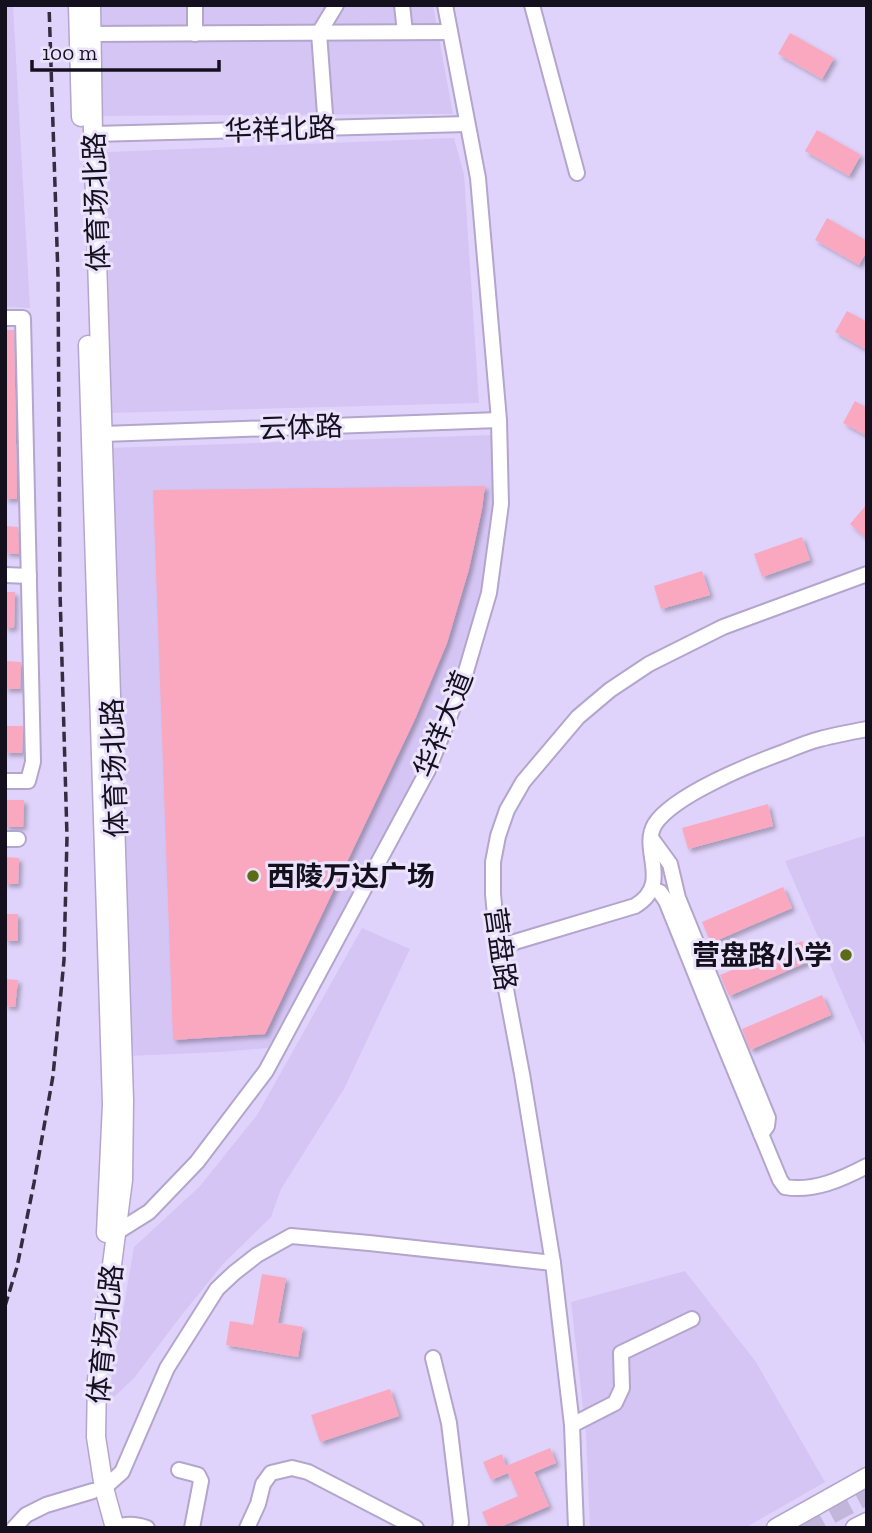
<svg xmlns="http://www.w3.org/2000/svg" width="872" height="1533" font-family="'Zilla Slab','Noto Sans SC',serif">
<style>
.built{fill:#d5c5f4}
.building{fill:#f9a8bf;filter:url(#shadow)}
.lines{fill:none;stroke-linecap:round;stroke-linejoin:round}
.highway-tunnel{stroke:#c2b6da;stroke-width:21;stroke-dasharray:21 10;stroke-linecap:butt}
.minor-casing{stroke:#b3a5cc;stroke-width:18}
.major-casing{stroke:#b3a5cc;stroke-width:21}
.minor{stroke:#fff;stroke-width:14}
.major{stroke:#fff;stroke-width:18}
.rail{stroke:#332d3f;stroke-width:3.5;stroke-dasharray:10 5;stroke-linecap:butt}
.poi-dot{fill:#5b6c18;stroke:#ebe3fc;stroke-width:2.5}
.labels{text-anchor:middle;stroke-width:6;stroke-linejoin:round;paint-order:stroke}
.street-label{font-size:28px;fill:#15101e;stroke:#ebe3fc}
.poi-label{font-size:28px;font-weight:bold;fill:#15101e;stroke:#ebe3fc;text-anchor:start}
</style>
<defs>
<filter id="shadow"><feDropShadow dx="3.5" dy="3.5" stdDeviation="2" flood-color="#0004"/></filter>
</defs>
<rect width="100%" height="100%" fill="#e0d3fb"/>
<g class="built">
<path d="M5,5H13L30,308L5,307Z"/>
<path d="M98,5H433L453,114L99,116Z"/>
<path d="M454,138L464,174L479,403L110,413L107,152Z"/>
<path d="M492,435L497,504L484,591L424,767L268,1048L221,1052L128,1056L109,448Z"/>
<path d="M867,835V1050L785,861Z"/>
<path d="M362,928L410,949L344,1089L281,1189L271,1217L223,1264L181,1316L135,1377L107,1404L134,1247L200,1186L257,1115Z"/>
<path d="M685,1271L756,1362L825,1482L745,1528H590L586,1435L571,1302Z"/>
</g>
<g class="building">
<path d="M790,33L834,58L822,79L778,54Z"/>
<path d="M817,130L861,155L849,176L805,151Z"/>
<path d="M827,218L867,241V251L859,265L815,240Z"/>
<path d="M847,311L867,322V350L835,332Z"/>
<path d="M5,330H14L17,499H5Z"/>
<path d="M855,401L867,408V436L843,423Z"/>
<path d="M485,486L482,509L469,569L447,643L415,719L265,1034L173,1040L153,490Z"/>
<path d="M867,504V539L850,524Z"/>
<path d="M5,526L18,527L19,554L5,553Z"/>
<path d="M802,537L810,560L762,577L754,554Z"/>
<path d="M702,571L710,595L661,609L654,586Z"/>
<path d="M5,592H15L14,628H5Z"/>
<path d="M5,661L21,662L20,689H5Z"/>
<path d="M5,726H23L22,753H5Z"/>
<path d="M5,800H24L23,827H5Z"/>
<path d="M768,804L773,826L688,849L682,828Z"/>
<path d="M5,857L19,858L18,884H5Z"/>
<path d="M783,887L792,908L711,943L702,922Z"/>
<rect x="5" y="914" width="13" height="27"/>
<path d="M802,941L810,961L729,996L720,975Z"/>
<path d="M5,979L18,980L15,1007L5,1006Z"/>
<path d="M822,995L831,1015L750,1050L742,1029Z"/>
<path d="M262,1274L286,1278L278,1323L303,1327L298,1357L226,1345L230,1321L253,1325Z"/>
<path d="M390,1389L399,1416L320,1442L311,1415Z"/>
<path d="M550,1448L556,1463L534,1472L549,1506L498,1528H489L482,1512L518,1496L508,1473L491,1480L483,1462L502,1454L506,1466Z"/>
</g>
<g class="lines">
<path class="highway-tunnel" d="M803,1528L867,1494"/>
<defs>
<g id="minor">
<path d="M195,5V34"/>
<path d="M402,5L405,32"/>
<path d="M532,5L577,173"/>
<path d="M92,34L450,32"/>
<path d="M326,128L319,33L336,5"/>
<path d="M93,134L467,124"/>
<path d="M5,318H23L33,762L28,781H5"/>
<path d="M103,434L499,420"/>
<path d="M5,575L29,576"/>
<path d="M651,838L670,864L678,898L768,1118L767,1126L761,1134"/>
<path d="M5,839H18"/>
<path d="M652,889L660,892L666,901L718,1030L780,1180L785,1187C814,1192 842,1179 867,1166"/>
<path d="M498,947L635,906C673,883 639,850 655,824C674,795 751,764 784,752C796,747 808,742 820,739C835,735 851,732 867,729"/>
<path d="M117,1232L149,1212L197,1162L266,1071L428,770L462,685L489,593L501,504L499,420L478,178L445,5"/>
<path d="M433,1358L449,1423L461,1522L460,1528"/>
<path d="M572,1425L615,1403L622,1388L621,1353L692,1319"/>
<path d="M179,1470L198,1475L201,1481L192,1528"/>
<path d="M104,1488L122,1472L167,1368L217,1289L234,1273L257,1255L291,1236L369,1243L553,1263"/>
<path d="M14,1528L26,1515L46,1505L93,1491"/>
<path d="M115,1528C126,1523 136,1524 147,1528"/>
<path d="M247,1528L258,1504L263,1484L271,1473L292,1468L308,1472L416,1528"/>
<path d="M576,1528L572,1425L553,1263L522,1074L498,947L493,894V862L498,836L507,810L523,782L578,717L610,690L649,664L723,627L867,574"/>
</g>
<g id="major">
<path d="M78,5L81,117"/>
<path d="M91,5L93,134L124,1100L123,1180L97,1380L96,1437L104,1488L115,1528"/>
<path d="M88,345L112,1104L106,1233"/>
<path d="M776,1528L867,1477"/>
<path d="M855,1528L867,1522"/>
</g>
</defs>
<use href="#minor" class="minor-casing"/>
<use href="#major" class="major-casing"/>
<use href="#minor" class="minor"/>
<use href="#major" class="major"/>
<path class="rail" d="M5,1306L17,1267L34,1183L53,1076L64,960L67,837L60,592L58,276L49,5"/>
</g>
<g class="poi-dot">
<circle cx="253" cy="876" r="7"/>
<circle cx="846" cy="955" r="7"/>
</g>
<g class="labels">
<g class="street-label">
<text transform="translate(280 129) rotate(-2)" y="10">华祥北路</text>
<text transform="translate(96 202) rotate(-92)" y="10">体育场北路</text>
<text transform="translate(301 427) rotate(-2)" y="10">云体路</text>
<text transform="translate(443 724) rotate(-68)" y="10">华祥大道</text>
<text transform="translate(114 768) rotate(-92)" y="10">体育场北路</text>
<text transform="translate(501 949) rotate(82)" y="10">营盘路</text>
<text transform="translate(105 1334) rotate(-84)" y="10">体育场北路</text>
</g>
<g class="poi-label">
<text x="267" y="886">西陵万达广场</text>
<text x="832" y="965" text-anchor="end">营盘路小学</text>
</g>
</g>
<rect width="872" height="1533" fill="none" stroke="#15101e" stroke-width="14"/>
<path d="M32 60v10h187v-10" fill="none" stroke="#15101e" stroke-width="3.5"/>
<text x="42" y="60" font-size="21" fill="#15101e" stroke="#ebe3fc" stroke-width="5" paint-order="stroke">100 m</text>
</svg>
